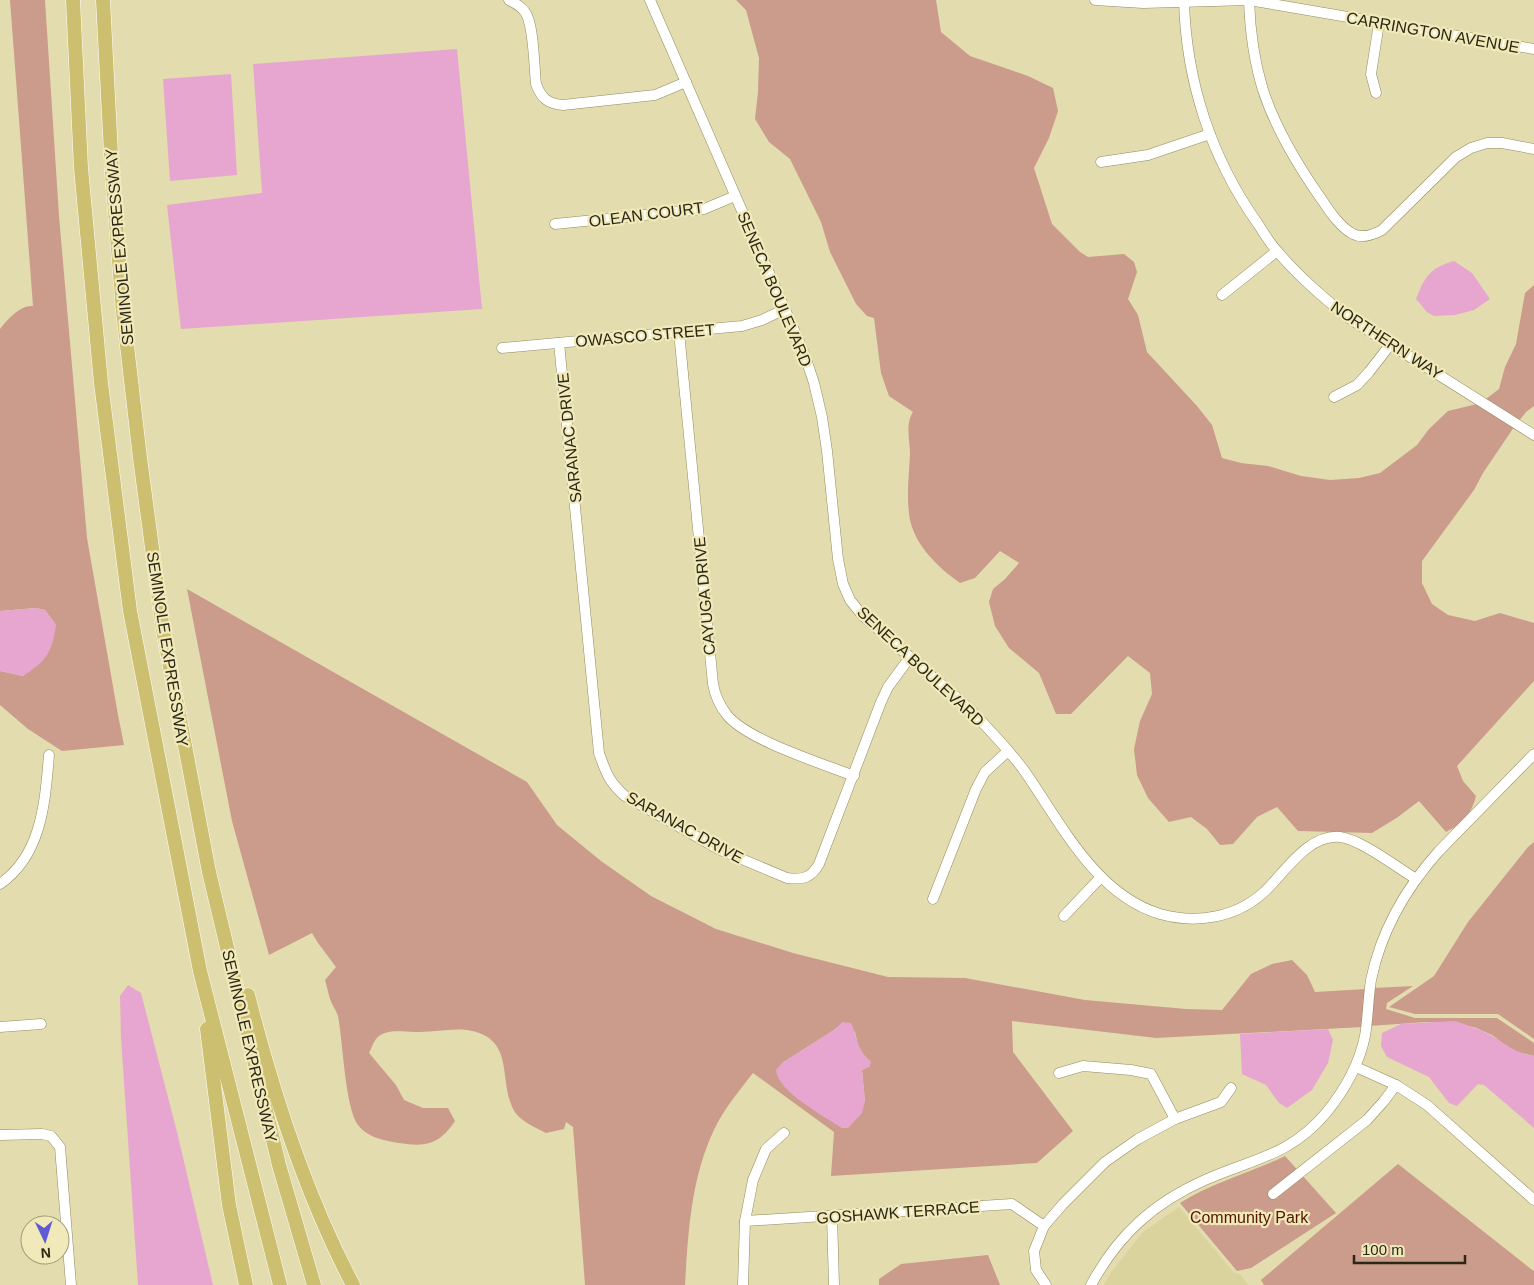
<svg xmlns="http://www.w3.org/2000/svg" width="1534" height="1285" font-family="Helvetica,sans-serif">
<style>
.built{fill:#dbd39d}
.green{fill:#cb9b8b;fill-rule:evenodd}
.water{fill:#e6a6d0}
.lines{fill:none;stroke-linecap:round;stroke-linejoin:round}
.minor-casing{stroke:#928b5f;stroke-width:11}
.highway-casing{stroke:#fff;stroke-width:15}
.minor{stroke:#fff;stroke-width:10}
.highway{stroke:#ccbf6f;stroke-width:14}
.labels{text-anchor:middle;stroke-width:4.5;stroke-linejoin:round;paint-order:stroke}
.street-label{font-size:16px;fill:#2a2715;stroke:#f1e9ba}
.park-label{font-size:16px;fill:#541600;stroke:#f1e9ba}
</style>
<rect width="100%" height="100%" fill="#e3dcae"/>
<path class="built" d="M1179,1207L1234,1273L1240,1274L1248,1285H1104L1110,1274L1143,1232Z"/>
<g class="green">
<path d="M10,0H45L59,216L87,538L118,715L124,745L62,751L28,729L0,705V671L23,676L56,625L45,610L36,608L0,611V329C8,319 20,305 33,306Z"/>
<path d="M736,0H936L941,32L970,56L1028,76L1053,88L1058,111L1049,138L1034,168L1052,224L1080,252L1088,257L1124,254L1134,262L1137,272L1128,299L1138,315L1147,352L1197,406L1212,425L1222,458L1241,463L1268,466L1301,476L1330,480L1359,478L1380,473L1417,445L1429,429L1448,411L1477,404L1514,427L1483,473L1474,490L1422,561V583L1432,604L1448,615L1475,621L1500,613L1534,623V681L1457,766L1463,781L1476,796C1471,815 1463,823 1446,832L1419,801L1398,817L1372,833L1298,831L1277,807L1257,817L1233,844L1220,845L1207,829L1191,817L1169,822L1148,798L1137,775L1134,749L1140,721L1152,694L1150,673L1128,656L1071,714H1056L1039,673L1009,648L995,626L989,602L993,589L1005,579L1019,563L1000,551L975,578L960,583C939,568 916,547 910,520C906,499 909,476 910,454C910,441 905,424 913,412L889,396L881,373L874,318L867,316L856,304L830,252L821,222L790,159L769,142L755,119L758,92L759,58L746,10Z"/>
<path d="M1534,285V406L1526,412L1519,421L1486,399L1499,389L1505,367L1516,344L1525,293Z"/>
<path d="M187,589L527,782L557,825L601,861L651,896L716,929L793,953L888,977L965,978L1085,1000L1186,1009L1222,1010L1251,974L1272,964L1292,960L1307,975L1315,992L1366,989L1362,1027L1156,1038L1012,1021L1013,1052L1073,1131L1037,1163L831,1176L834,1132L753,1073C739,1091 723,1110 714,1130C691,1178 688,1233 685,1285H585L573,1127L566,1122L564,1129L546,1133C535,1127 519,1121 513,1109C499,1079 514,1040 472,1031C453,1027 435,1033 415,1032C403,1032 385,1028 376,1039C373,1043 371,1049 369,1053L396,1085L404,1100L423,1108H448L455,1121C442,1140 431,1147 407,1144C391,1142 368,1139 358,1125C345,1108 343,1041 338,1016C336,1010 332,1005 330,999C328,993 327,986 325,980L336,967L318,943L312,933L269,955L232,821ZM843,1022L855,1032L858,1045L870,1066L862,1070L865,1101L842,1128L789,1091L782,1063L834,1030Z"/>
<path d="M1534,842V1039L1498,1014H1415L1389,1007L1434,976L1468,922L1528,847Z"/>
<path d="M1413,986L1387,1003L1386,1009L1415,1018H1497L1534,1043V1056L1513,1051L1492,1035L1474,1027L1427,1022L1369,1026L1374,988Z"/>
<path d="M1285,1156L1336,1213L1251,1268L1237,1271L1180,1203C1213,1182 1250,1173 1285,1156Z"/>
<path d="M1398,1164L1531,1269L1534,1271V1285H1264L1261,1280Z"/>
<path d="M988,1255L1000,1285H879V1279L901,1264Z"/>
</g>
<g class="water">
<path d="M457,49L482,309L181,329L167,205L262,193L253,64Z"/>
<path d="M231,74L237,175L170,181L163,79Z"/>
<path d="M1454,261L1472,273L1490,299L1474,310L1455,315L1434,316L1427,312L1416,299C1425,276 1430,268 1454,261Z"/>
<path d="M36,608L45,610L56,625C52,653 46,661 23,676L0,671V611Z"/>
<path d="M128,985L141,993L177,1132L213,1285H138L121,1038L120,996Z"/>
<path d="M1455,1021C1467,1025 1480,1029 1492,1036C1507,1045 1515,1053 1534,1056V1128L1484,1085L1478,1084L1457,1106L1449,1103L1429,1077L1387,1057L1381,1046L1382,1033L1401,1024Z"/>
<path d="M843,1022L851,1023C858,1038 856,1050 871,1061L870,1066L862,1070L865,1101L862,1113L848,1128H842C825,1117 777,1091 776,1070L782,1063L834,1030Z"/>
<path d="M1328,1029L1333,1040L1328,1063L1312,1090L1287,1108L1279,1103L1266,1085L1242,1074L1240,1034Z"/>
</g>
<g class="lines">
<defs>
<g id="minor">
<path d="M509,0C515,3 521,6 525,12C534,24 534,67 536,84C541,98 548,104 563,105L655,95L686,82"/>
<path d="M650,0L804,353L814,383L822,417L827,451L838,559L843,584L850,600L862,615C887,637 911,658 936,680C952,693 969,707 983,723C997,738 1011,753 1023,769C1060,821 1094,894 1160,914C1196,924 1235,918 1263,893C1284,874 1307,834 1340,837C1360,839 1398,868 1416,879"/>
<path d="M1095,0L1143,3L1249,0L1534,49"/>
<path d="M1184,0C1186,81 1211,158 1258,224C1264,233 1270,244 1278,252C1298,276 1323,297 1347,317L1534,435"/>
<path d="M1249,0C1250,30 1254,61 1263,90C1276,130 1298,166 1322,200C1330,212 1340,227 1353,234C1363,239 1373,235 1382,230L1456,157L1471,148L1487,143H1502L1534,149"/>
<path d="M1376,93L1371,74L1379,23"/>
<path d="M1101,162L1148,155L1210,134"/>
<path d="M555,224L704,209L735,196"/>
<path d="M1222,295L1277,251"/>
<path d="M679,332L713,684C715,695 719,705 727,715C747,740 821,763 854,776"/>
<path d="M559,343L599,753C606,773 609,782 625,796L720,850L787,878C803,880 811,878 819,864L881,702L888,687L910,657"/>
<path d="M502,348L742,326L762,320L785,309"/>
<path d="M1334,397L1357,385L1369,372L1390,345"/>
<path d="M0,884C42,855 45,802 49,755"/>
<path d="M933,899L976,789L985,772L1008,751"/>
<path d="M1064,916L1101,877"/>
<path d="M0,1027L41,1024"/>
<path d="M1356,1067L1396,1085L1427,1105L1534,1200"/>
<path d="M1059,1073L1083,1066L1131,1070L1151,1074L1175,1119"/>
<path d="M0,1135L42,1134L51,1136L60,1147L71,1285"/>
<path d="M1273,1194L1367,1120L1384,1101L1396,1085"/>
<path d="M832,1216L834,1285"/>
<path d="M745,1221L1012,1204L1044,1226"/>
<path d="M743,1285L745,1221L753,1180L766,1149L784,1133"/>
<path d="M1046,1285L1036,1270L1034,1251L1044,1226L1063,1204L1105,1162L1138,1139L1175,1119L1221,1102L1231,1088"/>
<path d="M1091,1285C1118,1235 1153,1203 1205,1180C1252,1159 1290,1156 1326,1113C1344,1091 1359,1065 1365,1036C1368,1018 1368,999 1371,980C1381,931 1406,888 1439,851L1534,754"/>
</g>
<g id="highway">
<path d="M73,0L81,168L101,383L130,611L200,971L280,1285"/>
<path d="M103,0L112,173L123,311L140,458L163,630L209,872L279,1165L314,1285"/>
<path d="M248,995C273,1094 305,1194 353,1285"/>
<path d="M207,1029L229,1205L246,1285"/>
</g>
</defs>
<use href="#minor" class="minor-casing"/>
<use href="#highway" class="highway-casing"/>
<use href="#minor" class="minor"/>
<use href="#highway" class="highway"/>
</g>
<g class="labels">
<g class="street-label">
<text transform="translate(1433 32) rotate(10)" y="6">CARRINGTON AVENUE</text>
<text transform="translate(646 214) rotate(-7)" y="6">OLEAN COURT</text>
<text transform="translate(119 247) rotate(-95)" y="6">SEMINOLE EXPRESSWAY</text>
<text transform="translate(775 289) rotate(67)" y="6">SENECA BOULEVARD</text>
<text transform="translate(645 335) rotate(-5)" y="6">OWASCO STREET</text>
<text transform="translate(1387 340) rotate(33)" y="6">NORTHERN WAY</text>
<text transform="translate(569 438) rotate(-96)" y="6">SARANAC DRIVE</text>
<text transform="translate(704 596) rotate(-95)" y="6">CAYUGA DRIVE</text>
<text transform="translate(168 649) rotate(81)" y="6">SEMINOLE EXPRESSWAY</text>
<text transform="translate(921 666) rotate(43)" y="6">SENECA BOULEVARD</text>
<text transform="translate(685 827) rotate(29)" y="6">SARANAC DRIVE</text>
<text transform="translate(250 1046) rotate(77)" y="6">SEMINOLE EXPRESSWAY</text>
<text transform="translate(898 1212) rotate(-4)" y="6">GOSHAWK TERRACE</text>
</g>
<g class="park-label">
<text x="1249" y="1223">Community Park</text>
</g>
</g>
<g transform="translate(45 1240) rotate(176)"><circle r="24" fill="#f1e9ba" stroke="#a19b78"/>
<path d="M0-4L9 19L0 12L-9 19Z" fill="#605bd4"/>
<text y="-8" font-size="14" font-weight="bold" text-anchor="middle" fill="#2a2715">N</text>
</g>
<path d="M1354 1255v8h111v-8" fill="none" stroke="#2a2715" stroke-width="2.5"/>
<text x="1362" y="1255" font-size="15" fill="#2a2715" stroke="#f1e9ba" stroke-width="4" paint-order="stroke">100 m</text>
</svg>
